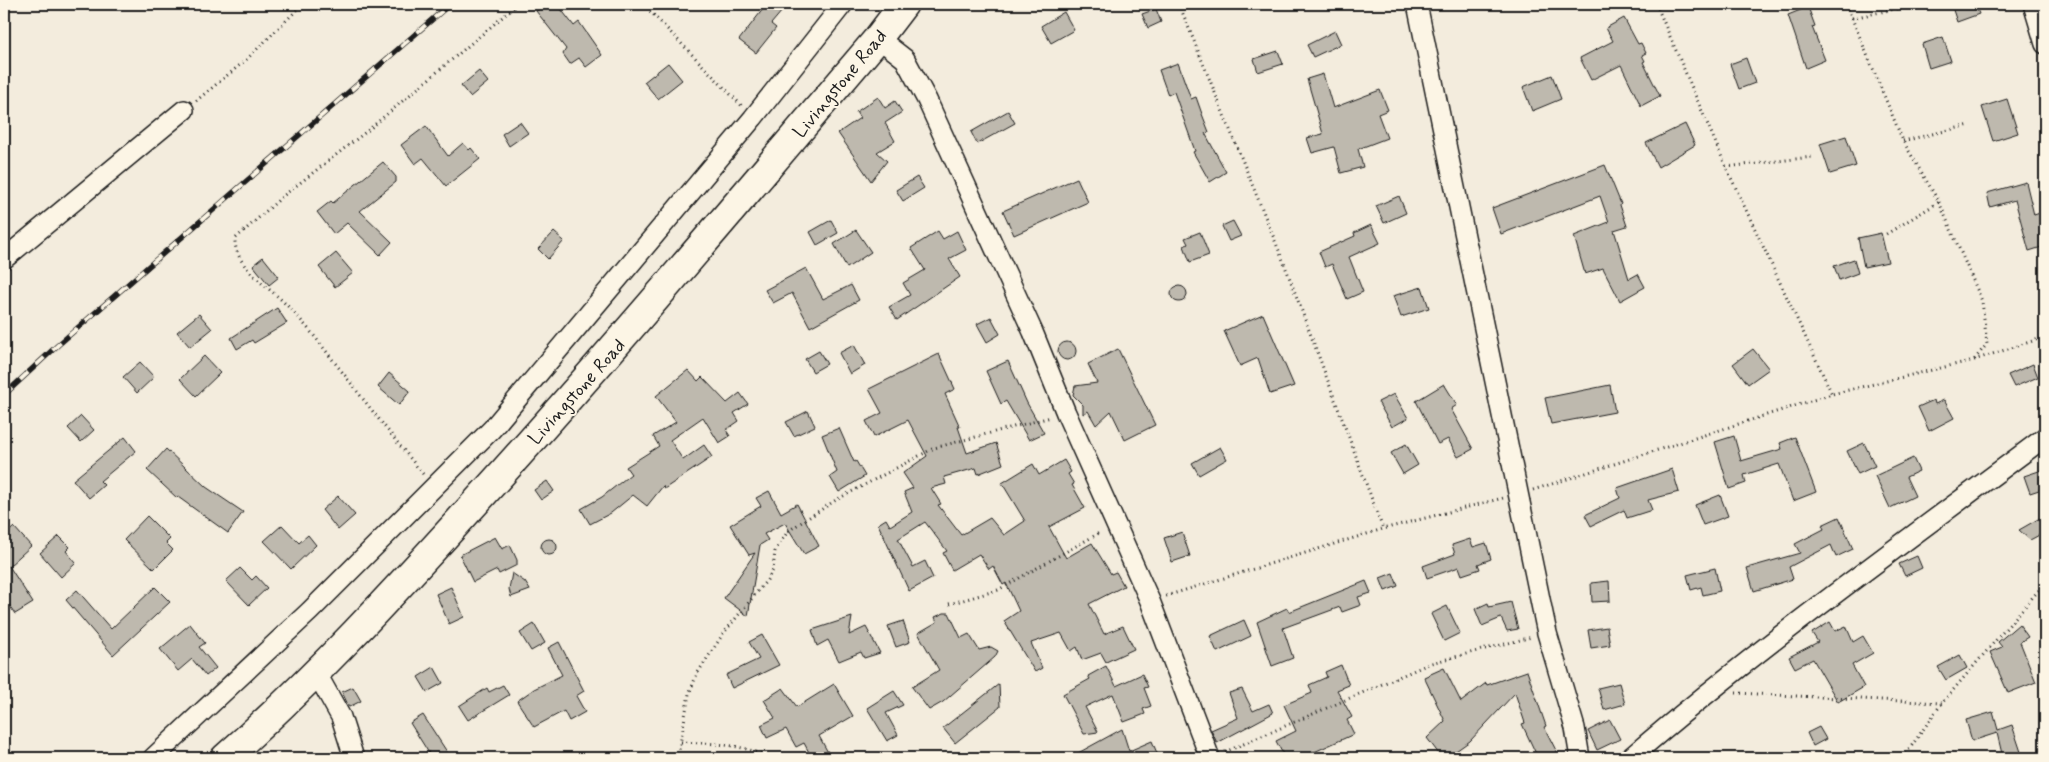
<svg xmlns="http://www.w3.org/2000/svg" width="2049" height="762" font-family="Mynerve,sans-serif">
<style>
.building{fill:#beb9ae;stroke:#1c1c1c}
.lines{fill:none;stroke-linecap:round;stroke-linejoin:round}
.street-casing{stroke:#1c1c1c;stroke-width:22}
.highway-casing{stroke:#1c1c1c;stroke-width:31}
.path{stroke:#1c1c1c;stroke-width:3;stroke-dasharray:1 4;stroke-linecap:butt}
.street{stroke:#fcf5e5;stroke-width:19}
.highway{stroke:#fcf5e5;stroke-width:28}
.rail-casing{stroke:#1c1c1c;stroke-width:5.5}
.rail{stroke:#fcf5e5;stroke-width:4;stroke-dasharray:11;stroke-linecap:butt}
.labels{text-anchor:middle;stroke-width:4;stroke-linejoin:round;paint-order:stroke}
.street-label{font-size:19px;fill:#1c1c1c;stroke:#fcf5e5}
</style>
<rect width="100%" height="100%" fill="#f3ecdd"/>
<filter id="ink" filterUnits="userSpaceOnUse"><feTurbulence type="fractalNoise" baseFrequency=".02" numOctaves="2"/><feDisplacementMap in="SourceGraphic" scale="10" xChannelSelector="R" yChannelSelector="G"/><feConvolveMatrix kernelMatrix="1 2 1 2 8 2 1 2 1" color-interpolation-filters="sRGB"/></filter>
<g filter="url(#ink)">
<g class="building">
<path d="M546,4H557L574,26L579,22L602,55L586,67L579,58L570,64L563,54L566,49L536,11Z"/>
<path d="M767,4H788L771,24L776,28L756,53L739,40Z"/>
<path d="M1951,4H1975L1979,14L1957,22Z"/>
<path d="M1808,7L1815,26L1812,27L1825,60L1806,68L1788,15Z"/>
<path d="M1156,9L1161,22L1148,28L1142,14Z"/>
<path d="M1064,12L1074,30L1051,43L1041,26Z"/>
<path d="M1624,18L1638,44L1641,43L1646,53L1642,55L1645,61L1643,62L1660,96L1641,106L1621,65L1591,80L1580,58L1613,41L1606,28Z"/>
<path d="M1335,31L1341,44L1313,57L1307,45Z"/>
<path d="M1943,37L1951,61L1929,68L1922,44Z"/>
<path d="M1278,51L1283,64L1258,72L1254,59Z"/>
<path d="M1746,58L1755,83L1739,89L1730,64Z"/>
<path d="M668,63L682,80L658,99L644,82Z"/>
<path d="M1178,63L1191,99L1196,97L1202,114L1209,132L1205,133L1226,172L1210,182L1193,152L1195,151L1174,92L1168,95L1159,70Z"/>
<path d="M479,71L488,82L470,97L461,86Z"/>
<path d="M1323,74L1333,108L1380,90L1388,110L1378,114L1387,138L1358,149L1363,167L1341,173L1334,147L1312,153L1307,138L1323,134L1307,79Z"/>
<path d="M1552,75L1561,99L1532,111L1523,87Z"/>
<path d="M878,97L885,108L895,101L902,112L885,123L895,141L877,152L887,161L871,181L838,133L860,118L856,112Z"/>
<path d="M2007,99L2018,133L1993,141L1982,107Z"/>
<path d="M1008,111L1015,123L977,144L971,132Z"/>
<path d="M520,122L528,133L509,146L502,134Z"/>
<path d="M1685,124L1695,145L1658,167L1646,143Z"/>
<path d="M426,126L448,156L463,143L469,150L471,148L480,159L446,186L423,158L415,164L401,145Z"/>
<path d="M1846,136L1856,166L1830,174L1820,144Z"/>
<path d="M383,162L396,177V182L360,211L392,242L380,255L347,223L334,234L317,212L331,201L333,203Z"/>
<path d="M1605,165L1621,204L1620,205L1627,226L1614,230L1629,279L1638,274L1645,287L1620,301L1603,268L1585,274L1574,236L1609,222L1600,196L1501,234L1492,208Z"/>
<path d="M917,177L924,188L903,201L896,190Z"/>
<path d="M1077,178L1088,202L1014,235L1003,211Z"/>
<path d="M2026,182L2034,215L2043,212L2045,220V225L2042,226L2045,246L2029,251L2015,200L1990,207L1987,193Z"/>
<path d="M1399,196L1406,213L1384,223L1376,206Z"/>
<path d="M831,220L838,233L817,245L810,232Z"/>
<path d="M1233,221L1241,236L1229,241L1222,226Z"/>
<path d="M1371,225L1380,243L1349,257L1363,292L1347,299L1332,264L1325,267L1319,252L1355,236L1354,233Z"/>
<path d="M856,230L871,252L847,268L834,244Z"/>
<path d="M938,231L943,239L957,231L966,250L949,259L960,277L897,320L889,307L910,295L903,283L925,270L911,248Z"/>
<path d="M554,232L564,241L548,259L538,249Z"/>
<path d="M1200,232L1209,255L1190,262L1184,246L1188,244L1185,238Z"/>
<path d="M1881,233L1888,262L1864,267L1858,238Z"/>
<path d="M336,253L353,273L335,287L319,267Z"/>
<path d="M263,257L279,277L269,285L253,265Z"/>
<path d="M1854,259L1858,273L1839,280L1834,266Z"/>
<path d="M806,268L823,299L851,285L859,300L810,327L792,293L773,303L765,290Z"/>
<circle cx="1179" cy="294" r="8"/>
<path d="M1422,287L1429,308L1401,317L1393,296Z"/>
<path d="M277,308L287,323L254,343L252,340L237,349L231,338Z"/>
<path d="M199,314L212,329L190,347L177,332Z"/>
<path d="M1263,314L1294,386L1270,394L1258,358L1240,366L1224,331Z"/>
<path d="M991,317L1000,334L987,342L977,324Z"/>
<circle cx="1067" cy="351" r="9"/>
<path d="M854,345L865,365L850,374L839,353Z"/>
<path d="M1118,349L1155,425L1125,440L1111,411L1096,425L1088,411L1083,414V405L1073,395L1075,386L1097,383L1088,364Z"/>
<path d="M1753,349L1769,369L1748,384L1733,364Z"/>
<path d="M819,351L827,364L813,372L805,359Z"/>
<path d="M939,354L955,389L945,394L960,427H958L967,453L996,443L1003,464L978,474L976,468L944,477L946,484L931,488L941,504L938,505L961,535L990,518L1004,535L1025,521L1002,483L1033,464L1039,475L1064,460L1071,472L1068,474L1074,484L1072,485L1085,508L1049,527L1066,558L1092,543L1111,574L1116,572L1124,586L1089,604L1104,634L1123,626L1134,649L1106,662L1101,653L1082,660L1077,647L1071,651L1061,633L1031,643L1042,668L1035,672L1004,621L1019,611L1006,583L1003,585L993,566L989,569L979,554L952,570L943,553L947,551L925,522L898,539L913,567L925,561L933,578L909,591L878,524L886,519L890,526L912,512L904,492L913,488L903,473L927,456L908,420L874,437L866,421L882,413L869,389Z"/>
<path d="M204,356L220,373L196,396L180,379Z"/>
<path d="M1008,361L1027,403L1044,433L1029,440L1006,401L1001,404L986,371Z"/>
<path d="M140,362L154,377L137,393L123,377Z"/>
<path d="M2033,364L2038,377L2014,387L2008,375Z"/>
<path d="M688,370L698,381L702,377L727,403L740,393L748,404L734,413L739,421L726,430L730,436L719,443L703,417L670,440L683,460L704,445L712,457L664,489L663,486L647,506L633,495L611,513L590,524L581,509L602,497L631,474L626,467L659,446L653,436L676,422L656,396Z"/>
<path d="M389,373L410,391L399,405L378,387Z"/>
<path d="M1444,384L1457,405L1451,409L1473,449L1458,457L1448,439L1438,444L1416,401Z"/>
<path d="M1610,385L1615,412L1551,424L1545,398Z"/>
<path d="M1394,394L1408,418L1392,427L1378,402Z"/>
<path d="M1934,400L1935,404L1944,400L1954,418L1929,431L1918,407Z"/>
<path d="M808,411L815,426L794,436L786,422Z"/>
<path d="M81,416L94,430L81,442L68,428Z"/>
<path d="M839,428L854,462L856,461L865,476L839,492L830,477L837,472L822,435Z"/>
<path d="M1734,436L1741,461L1782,449L1780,443L1795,437L1816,492L1793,501L1779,464L1744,475L1746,483L1729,489L1715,442Z"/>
<path d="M125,437L136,451L100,481L104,485L89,498L73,480Z"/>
<path d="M1864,443L1875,466L1858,474L1847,451Z"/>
<path d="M1406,444L1418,465L1403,474L1391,453Z"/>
<path d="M1220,447L1227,459L1199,475L1192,463Z"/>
<path d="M166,449L206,487L243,512L228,533L178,497L177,498L147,470Z"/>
<path d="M1913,458L1919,471L1906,477L1915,496L1890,508L1875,476Z"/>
<path d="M1672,469L1679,492L1648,500L1652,510L1627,518L1624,510L1591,526L1585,515L1620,498L1617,488Z"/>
<path d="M2045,469V488L2030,493L2024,476Z"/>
<path d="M547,481L554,491L541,500L534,490Z"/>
<path d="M769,491L781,513L797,504L819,546L804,554L785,523L764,534L768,540L760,545L748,616L724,598L755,553L749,555L730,525L761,506L756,498Z"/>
<path d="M1720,495L1728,516L1703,525L1695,505Z"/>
<path d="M338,496L355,515L338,530L322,510Z"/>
<path d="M147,516L170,539L166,543L173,550L154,569L124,540Z"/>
<path d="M1839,517L1853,549L1836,557L1831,545L1789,567L1793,579L1754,591L1747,568L1800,553L1795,544L1824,529L1822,525Z"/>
<path d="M2040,518L2045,532L2030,540L2019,530Z"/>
<path d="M282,525L299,543L308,535L316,545L291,569L264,541Z"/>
<path d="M14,527L31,546L9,566L33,603L15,614L4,597V536Z"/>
<path d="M1182,532L1190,556L1172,562L1164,538Z"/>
<path d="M59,536L70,547L66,551L76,563L61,577L40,553Z"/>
<path d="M495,537L502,549L510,545L517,560V565L499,574L497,570L473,582L460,555Z"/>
<path d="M1470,539L1473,547L1486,543L1491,559L1478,564L1480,569L1462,575L1459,567L1427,578L1423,566L1455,554L1452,545Z"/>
<circle cx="549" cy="547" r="8"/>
<path d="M1917,556L1922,568L1905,576L1899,564Z"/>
<path d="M240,568L252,580L256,576L267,588L249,605L226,581Z"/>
<path d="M1715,568L1720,591L1703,595L1701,587L1691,590L1687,575Z"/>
<path d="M512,573L525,582L530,590L511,597L509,589Z"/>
<path d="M1393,573L1398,586L1385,591L1380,578Z"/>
<path d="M1366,581L1371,593L1358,597L1361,605L1342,612L1340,607L1283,628L1293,658L1272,666L1257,622L1287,608L1289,612Z"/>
<path d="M1609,581L1610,601L1592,602L1591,583Z"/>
<path d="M155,587L170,602L113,655L66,600L77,590L111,629Z"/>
<path d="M451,587L464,617L449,624L436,594Z"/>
<path d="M1511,602L1518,629L1507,631L1501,618L1482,626L1475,609L1488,603L1489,607Z"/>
<path d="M1447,606L1460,633L1444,641L1431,614Z"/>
<path d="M944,613H949L961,638L969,634L979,650L991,647L998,651L995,657L943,702L929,710L912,687L939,670L918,633L937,622L935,617Z"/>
<path d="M852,617L849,635L866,627L880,653L864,658L861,652L839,661L828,640L817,646L812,630Z"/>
<path d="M1244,620L1251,636L1217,652L1210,636Z"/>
<path d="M903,621L910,642L896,647L888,626Z"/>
<path d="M1830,622L1835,631L1846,626L1853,642L1863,636L1873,653L1852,665L1864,687L1838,702L1813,659L1795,668L1789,657L1818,642L1812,633Z"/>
<path d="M190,624L205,643L199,647L216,668L206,676L192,659L178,671L160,649Z"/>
<path d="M534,624L545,643L531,651L520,633Z"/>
<path d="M2019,624L2028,637L2020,642L2036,682L2008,693L1990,652L2002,647L1998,642Z"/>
<path d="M1607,627L1610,645L1591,648L1588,630Z"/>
<path d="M762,635L779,665L732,688L726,675L759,659L749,642Z"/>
<path d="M559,642L584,691L576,696L585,712L569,721L564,711L534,727L517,701L534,689L562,675L548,648Z"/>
<path d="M1960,655L1967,668L1946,680L1938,667Z"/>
<path d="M1341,665L1349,685L1337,690L1352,717L1347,720L1354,734L1301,758H1285L1276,741L1296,731L1284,705L1312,693L1309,685L1327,677L1325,672Z"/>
<path d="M1106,666L1116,686L1142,674L1148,687L1144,688L1151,706L1143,709L1145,714L1124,722L1113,694L1085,707L1098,732L1084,734L1063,694L1090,679L1088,676Z"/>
<path d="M434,667L443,683L427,692L418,677Z"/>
<path d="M1444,668L1461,702L1486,683L1487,685L1527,671L1546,726L1544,727L1560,758H1538L1522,724L1525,723L1515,693L1470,741L1446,758H1442L1427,738L1445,721L1424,677Z"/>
<path d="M1619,683L1625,704L1604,710L1598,688Z"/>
<path d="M834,684L853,716L819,736L831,758H812L804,743L796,747L786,729L767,738L761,725L775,718L764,700L783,688L797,707Z"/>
<path d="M999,684L1000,707L955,743L943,728Z"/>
<path d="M503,685L509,695L468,720L459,706L487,688L489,692Z"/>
<path d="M353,687L361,701L349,707L342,692Z"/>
<path d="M1242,689L1253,711L1269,704L1273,713L1217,743L1211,730L1238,718L1229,693Z"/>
<path d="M894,691L903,705L886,713L898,735L887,741L867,708Z"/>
<path d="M1993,712L1998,730L2012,725L2023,758H2003L1997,733L1972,741L1966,720Z"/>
<path d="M423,715L451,758H432L410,723Z"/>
<path d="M1610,720L1620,739L1597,750L1588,731Z"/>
<path d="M1819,727L1826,739L1813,746L1807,733Z"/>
<path d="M1122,729L1129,751L1152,741L1159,758H1069Z"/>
</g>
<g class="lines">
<defs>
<g id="street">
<path d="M1417,4L1547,633L1575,728L1580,758"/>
<path d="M2033,4L2045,44"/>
<path d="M878,38L905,59L927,100L1033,332L1066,413L1150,601L1210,758"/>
<path d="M4,259L184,110"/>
<path d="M317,674L341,717L354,758"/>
<path d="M153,758L310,611L492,429L753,118L843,4"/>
<path d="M1630,758C1762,644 1905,542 2045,437"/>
</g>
<path id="highway" d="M225,758C316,678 397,589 478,500C615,349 746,193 878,38L904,4"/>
</defs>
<use href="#street" class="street-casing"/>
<use href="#highway" class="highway-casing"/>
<g class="path">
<path d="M643,4L742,106"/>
<path d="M1179,4L1284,263L1383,529"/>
<path d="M1656,4L1726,167L1832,394"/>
<path d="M1846,4L1903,141L1939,202L1883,236"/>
<path d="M1852,18L1919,4"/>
<path d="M196,101L246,60L303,4"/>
<path d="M1903,141L1970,125"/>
<path d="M1726,167L1812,157"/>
<path d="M1939,202L1982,301L1987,344L1974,360"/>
<path d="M423,474C396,441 369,407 343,373C321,345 302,318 276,295C260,282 234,262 235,239L283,196L367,131L518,4"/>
<path d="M1533,490L1832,394L1974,360L2045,337"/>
<path d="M1166,596L1383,529L1503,498"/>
<path d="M949,604L998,590L1101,532"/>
<path d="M1736,693L1942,703"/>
<path d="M681,742C716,744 738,743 771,758"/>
<path d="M1225,752L1431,663L1532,637"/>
<path d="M674,758L679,750L689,694L697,674L723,634L767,580L773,570L775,551L788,531L836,500L934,448L1051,417"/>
<path d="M1903,758L1942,703L2045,583"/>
</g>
<use href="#street" class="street"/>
<use href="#highway" class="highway"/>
<defs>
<path id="rail" d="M4,395L58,345L450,4"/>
</defs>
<use href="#rail" class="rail-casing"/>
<use href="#rail" class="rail"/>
</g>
</g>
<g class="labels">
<g class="street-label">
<text transform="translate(839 83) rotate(-50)" y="7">Livingstone Road</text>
<text transform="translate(576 391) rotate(-48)" y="7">Livingstone Road</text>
</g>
</g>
<rect width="2049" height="762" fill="none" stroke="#fcf5e5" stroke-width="20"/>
<rect x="10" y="10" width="2029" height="742" fill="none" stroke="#1c1c1c" stroke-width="2" filter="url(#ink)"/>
</svg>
